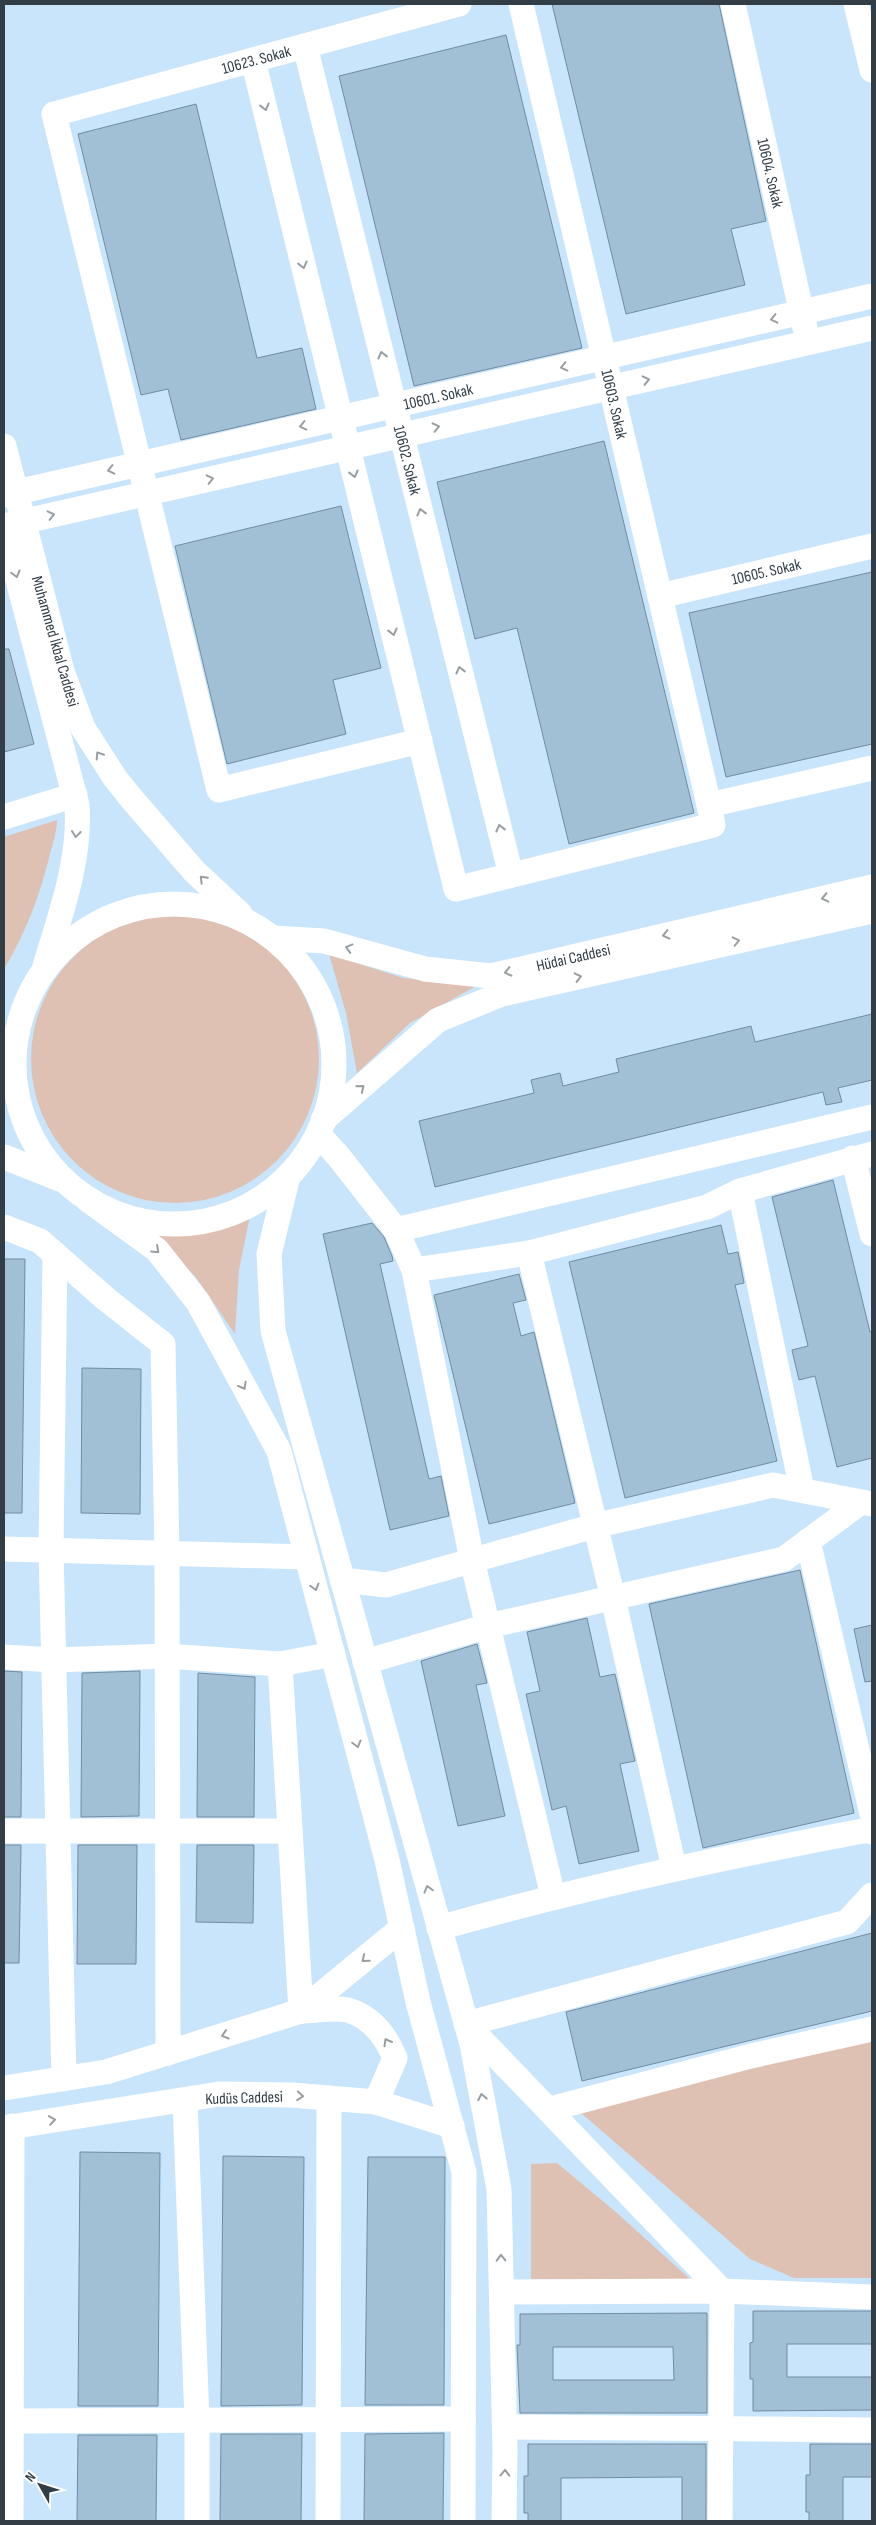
<svg xmlns="http://www.w3.org/2000/svg" width="876" height="2525" font-family="'Sofia Sans Condensed',sans-serif">
<style>
.green{fill:#dfc1b4}
.building{fill:#a1bfd5;stroke:#728ca0;fill-rule:evenodd}
.lines{fill:none;stroke-linecap:round;stroke-linejoin:round}
.minor{stroke:#fff;stroke-width:25}
.oneway{stroke:#989ea2}
.labels{text-anchor:middle;stroke-width:4;stroke-linejoin:round;paint-order:stroke}
.street-label{font-size:16px;fill:#323d46;stroke:#fff}
</style>
<rect width="100%" height="100%" fill="#c9e5fb"/>
<g class="green">
<path d="M57,820C57,831 53,843 50,854C40,895 26,933 4,969V837Z"/>
<circle cx="175" cy="1059" r="144"/>
<path d="M329,954L403,978L478,985L410,1023L357,1073L346,1013Z"/>
<path d="M251,1211L239,1270L235,1334L195,1276L145,1228H197Z"/>
<path d="M872,2031V2278H794L750,2259L573,2106Z"/>
<path d="M557,2163L617,2213L690,2279H531V2164Z"/>
</g>
<g class="building">
<path d="M552,4H719L766,221L731,229L745,285L626,314Z"/>
<path d="M506,35L582,348L414,386L339,76Z"/>
<path d="M196,104L257,358L302,348L316,409L181,440L168,389L141,395L78,134Z"/>
<path d="M604,441L694,813L569,844L517,628L475,639L437,482Z"/>
<path d="M341,506L381,668L333,680L346,734L227,764L175,546Z"/>
<path d="M872,572V744L726,777L689,613Z"/>
<path d="M4,649H9L34,744L4,752Z"/>
<path d="M872,1014V1080L838,1088L842,1102L826,1105L823,1092L435,1187L419,1121L534,1093L531,1080L560,1073L563,1086L619,1072L616,1059L751,1026L755,1042Z"/>
<path d="M833,1180L870,1332L872,1331V1458L837,1467L815,1376L799,1380L792,1350L808,1346L772,1197Z"/>
<path d="M372,1223L384,1237L392,1256L393,1261L380,1264L429,1479L441,1476L449,1516L390,1530L323,1234Z"/>
<path d="M721,1225L728,1254L738,1252L744,1283L735,1285L777,1461L625,1498L569,1262Z"/>
<path d="M4,1259H25L22,1513H4Z"/>
<path d="M519,1274L526,1300L513,1303L521,1336L534,1332L575,1503L489,1524L434,1295Z"/>
<path d="M82,1368L141,1369L140,1514L81,1513Z"/>
<path d="M800,1570L854,1813L703,1848L649,1604Z"/>
<path d="M587,1618L600,1677L615,1674L635,1761L620,1764L639,1851L579,1864L566,1806L552,1810L526,1694L540,1691L527,1632Z"/>
<path d="M872,1625V1681L865,1682L854,1629Z"/>
<path d="M477,1644L487,1683L476,1685L505,1816L458,1826L421,1661Z"/>
<path d="M4,1671L22,1672L21,1817H4Z"/>
<path d="M140,1671L139,1816L81,1817L82,1673Z"/>
<path d="M198,1673L255,1677L254,1817H197Z"/>
<path d="M4,1845H21L19,1963H4Z"/>
<path d="M78,1845H137L136,1964H77Z"/>
<path d="M197,1845H254L253,1923L196,1922Z"/>
<path d="M872,1933V2011L582,2081L566,2012Z"/>
<path d="M80,2152L160,2153L158,2406H78Z"/>
<path d="M223,2156L304,2157L302,2405L221,2406Z"/>
<path d="M368,2157H445L444,2405H365Z"/>
<path d="M753,2311H872V2344H787V2377H872V2410L753,2411V2379H750V2343L753,2342Z"/>
<path d="M707,2313V2413H520L517,2345H520V2314ZM553,2347H673L674,2380H553Z"/>
<path d="M444,2433L443,2521H364L365,2434Z"/>
<path d="M221,2434H302L301,2521H220Z"/>
<path d="M78,2435H157L156,2521H77Z"/>
<path d="M528,2444H706V2521H682V2477L561,2478V2521H528V2513H524V2476H528Z"/>
<path d="M810,2444H872V2477H843V2521H809V2512H806V2475H810Z"/>
</g>
<g class="lines">
<g class="minor">
<path d="M521,4L709,805"/>
<path d="M733,4L805,328"/>
<path d="M856,4L872,70"/>
<path d="M305,46L511,875"/>
<path d="M253,60L456,889L713,825L709,805L872,768"/>
<path d="M4,446L62,671L83,728L115,778L131,798L194,871L240,914"/>
<path d="M4,495L872,296"/>
<path d="M4,526L872,328"/>
<path d="M4,527L77,805C81,859 60,916 45,966"/>
<path d="M660,596L872,546"/>
<path d="M420,741L219,790L54,114L459,4"/>
<path d="M4,817L75,795"/>
<circle cx="174" cy="1064" r="160"/>
<path d="M273,938L324,941L425,969L491,976L872,887"/>
<path d="M323,1120L438,1020L502,994L872,911"/>
<path d="M318,1134L339,1157L396,1230L414,1270L472,1560L553,1896"/>
<path d="M4,1157L60,1179"/>
<path d="M853,1158L872,1234"/>
<path d="M288,1176L269,1254L273,1331L472,2044L499,2189L505,2450L504,2521"/>
<path d="M740,1191L802,1490"/>
<path d="M88,1200L157,1250L198,1302L279,1451L387,1860L418,2002L464,2172L463,2521"/>
<path d="M4,1227L40,1241L106,1299L163,1344L167,1553L168,2053"/>
<path d="M396,1230L872,1117"/>
<path d="M529,1253L613,1598L674,1868"/>
<path d="M55,1254L51,1550L64,2079"/>
<path d="M414,1270L529,1253L707,1207L740,1191L872,1154"/>
<path d="M808,1541L872,1814"/>
<path d="M4,1549L307,1557"/>
<path d="M342,1580L386,1585L594,1526L773,1485L872,1504"/>
<path d="M333,1654L280,1664L301,2011C315,2011 334,2007 348,2010C371,2017 386,2036 395,2058L376,2102"/>
<path d="M4,1657L54,1660L167,1656L280,1664"/>
<path d="M365,1662L488,1626L784,1559L861,1502"/>
<path d="M4,1831H290"/>
<path d="M439,1928C581,1888 723,1857 868,1830L872,1832"/>
<path d="M4,2088L106,2072L301,2011L402,1928"/>
<path d="M185,2100L197,2421V2521"/>
<path d="M550,2109L751,2056L872,2029"/>
<path d="M4,2128L219,2094L292,2095L376,2102L452,2126"/>
<path d="M502,2292L722,2291L872,2297"/>
<path d="M11,2421L463,2419"/>
<path d="M505,2427L872,2430"/>
<path d="M11,2521L12,2126"/>
<path d="M328,2521L329,2098"/>
<path d="M720,2521L722,2291L466,2024L847,1922L872,1895"/>
</g>
</g>
<defs><path id="oneway-chevron" d="M-2-3.5L2.5 0L-2 3.5" fill="none" stroke-width="1.6" stroke-linecap="round" stroke-linejoin="round" transform="scale(1.25)"/></defs>
<g class="oneway">
<use href="#oneway-chevron" transform="translate(265 107) rotate(76)"/>
<use href="#oneway-chevron" transform="translate(303 265) rotate(76)"/>
<use href="#oneway-chevron" transform="translate(774 319) rotate(167)"/>
<use href="#oneway-chevron" transform="translate(382 355) rotate(-104)"/>
<use href="#oneway-chevron" transform="translate(564 367) rotate(167)"/>
<use href="#oneway-chevron" transform="translate(646 380) rotate(-13)"/>
<use href="#oneway-chevron" transform="translate(303 426) rotate(167)"/>
<use href="#oneway-chevron" transform="translate(436 427) rotate(-13)"/>
<use href="#oneway-chevron" transform="translate(111 470) rotate(167)"/>
<use href="#oneway-chevron" transform="translate(354 474) rotate(76)"/>
<use href="#oneway-chevron" transform="translate(210 479) rotate(-13)"/>
<use href="#oneway-chevron" transform="translate(421 512) rotate(-104)"/>
<use href="#oneway-chevron" transform="translate(51 515) rotate(-13)"/>
<use href="#oneway-chevron" transform="translate(16 574) rotate(75)"/>
<use href="#oneway-chevron" transform="translate(393 632) rotate(76)"/>
<use href="#oneway-chevron" transform="translate(460 670) rotate(-104)"/>
<use href="#oneway-chevron" transform="translate(99 755) rotate(-123)"/>
<use href="#oneway-chevron" transform="translate(500 828) rotate(-104)"/>
<use href="#oneway-chevron" transform="translate(76 834) rotate(97)"/>
<use href="#oneway-chevron" transform="translate(203 879) rotate(-135)"/>
<use href="#oneway-chevron" transform="translate(825 898) rotate(167)"/>
<use href="#oneway-chevron" transform="translate(666 935) rotate(167)"/>
<use href="#oneway-chevron" transform="translate(736 941) rotate(-13)"/>
<use href="#oneway-chevron" transform="translate(349 948) rotate(-165)"/>
<use href="#oneway-chevron" transform="translate(508 972) rotate(167)"/>
<use href="#oneway-chevron" transform="translate(578 977) rotate(-13)"/>
<use href="#oneway-chevron" transform="translate(361 1088) rotate(-40)"/>
<use href="#oneway-chevron" transform="translate(156 1250) rotate(43)"/>
<use href="#oneway-chevron" transform="translate(243 1386) rotate(61)"/>
<use href="#oneway-chevron" transform="translate(315 1587) rotate(75)"/>
<use href="#oneway-chevron" transform="translate(357 1744) rotate(75)"/>
<use href="#oneway-chevron" transform="translate(428 1889) rotate(-106)"/>
<use href="#oneway-chevron" transform="translate(365 1959) rotate(141)"/>
<use href="#oneway-chevron" transform="translate(225 2035) rotate(163)"/>
<use href="#oneway-chevron" transform="translate(387 2042) rotate(-120)"/>
<use href="#oneway-chevron" transform="translate(300 2096) rotate(4)"/>
<use href="#oneway-chevron" transform="translate(482 2097) rotate(-101)"/>
<use href="#oneway-chevron" transform="translate(52 2120) rotate(-9)"/>
<use href="#oneway-chevron" transform="translate(501 2258) rotate(-91)"/>
<use href="#oneway-chevron" transform="translate(505 2473) rotate(-89)"/>
</g>
<g class="labels">
<g class="street-label">
<text transform="translate(256 59) rotate(-15)" y="6">10623. Sokak</text>
<text transform="translate(771 173) rotate(77)" y="6">10604. Sokak</text>
<text transform="translate(438 396) rotate(-13)" y="6">10601. Sokak</text>
<text transform="translate(615 404) rotate(77)" y="6">10603. Sokak</text>
<text transform="translate(408 460) rotate(76)" y="6">10602. Sokak</text>
<text transform="translate(766 571) rotate(-13)" y="6">10605. Sokak</text>
<text transform="translate(56 641) rotate(74)" y="6">Muhammed İkbal Caddesi</text>
<text transform="translate(573 957) rotate(-13)" y="6">Hüdai Caddesi</text>
<text transform="translate(244 2097) rotate(-2)" y="6">Kudüs Caddesi</text>
</g>
</g>
<rect width="876" height="2525" fill="none" stroke="#323d46" stroke-width="10"/>
<g transform="translate(40 2485) rotate(309)" stroke="#ffffff" stroke-width="4" paint-order="stroke">
<path d="M0-4L9 19L0 12L-9 19Z" fill="#323d46"/>
<text y="-8" font-size="14" font-weight="bold" text-anchor="middle" fill="#323d46">N</text>
</g>
</svg>
